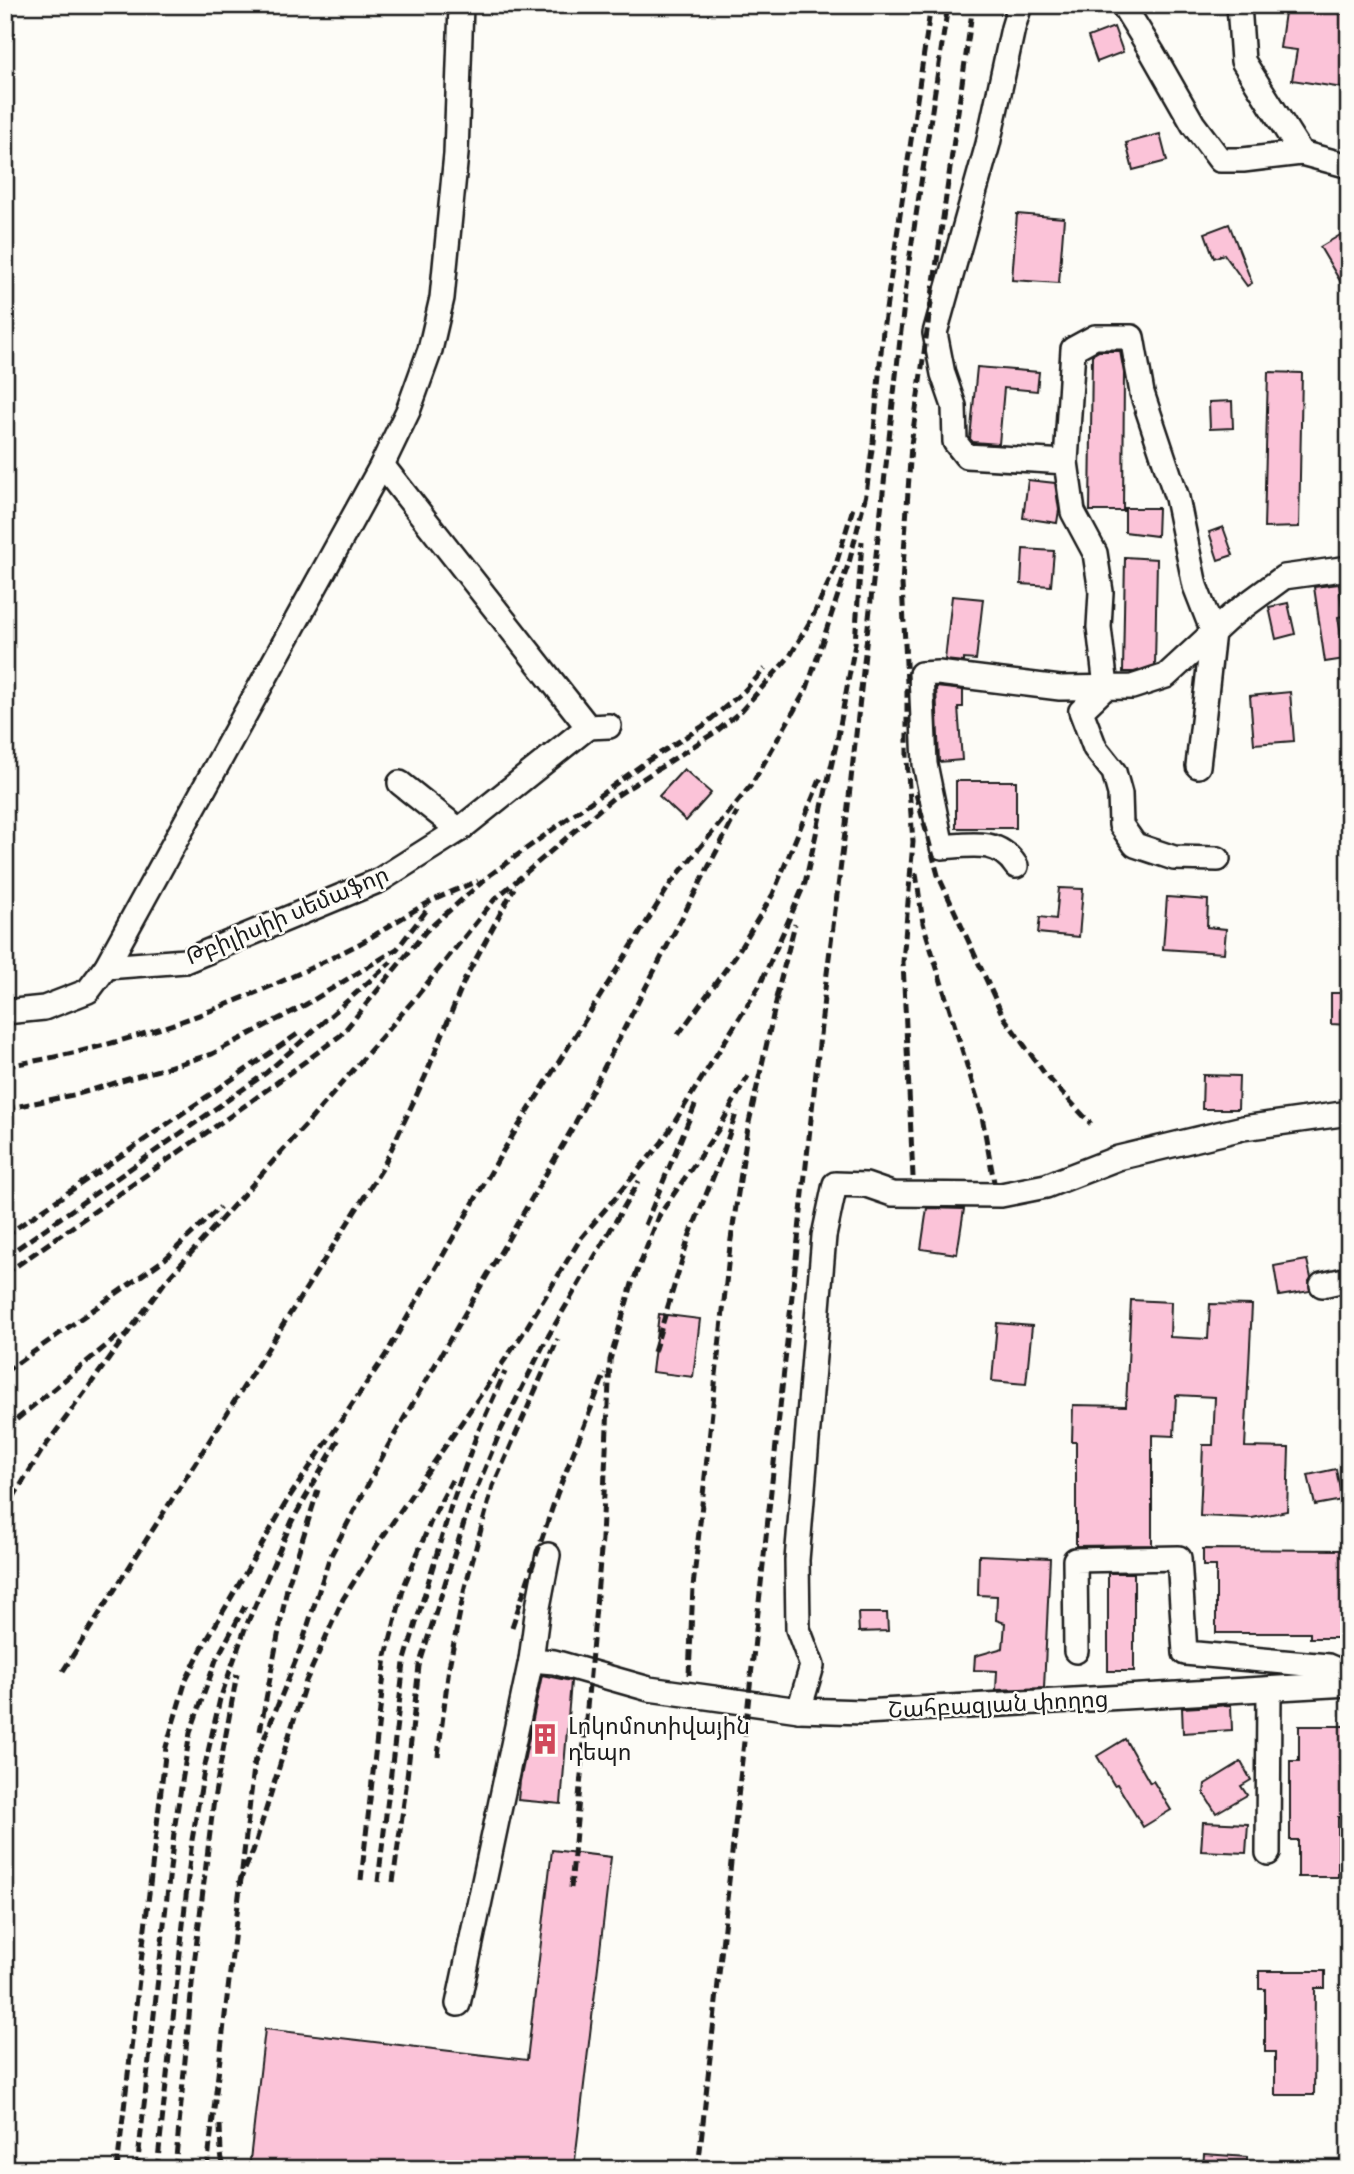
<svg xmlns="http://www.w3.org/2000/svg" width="1354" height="2174" font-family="'Gochi Hand','Noto Sans Armenian',sans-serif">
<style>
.building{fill:#fbc3d8;stroke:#1c1c1c;stroke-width:2}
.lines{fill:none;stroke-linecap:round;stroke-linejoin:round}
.minor-casing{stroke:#1c1c1c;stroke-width:28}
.minor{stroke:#fdfcf7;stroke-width:23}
.rail{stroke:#1c1c1c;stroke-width:5;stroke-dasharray:10 5;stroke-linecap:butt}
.labels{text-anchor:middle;stroke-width:5;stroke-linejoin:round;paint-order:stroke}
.street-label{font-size:23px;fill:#1c1c1c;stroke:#fdfcf7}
.poi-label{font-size:23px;fill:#1c1c1c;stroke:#fdfcf7;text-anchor:start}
</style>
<rect width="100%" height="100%" fill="#fdfcf7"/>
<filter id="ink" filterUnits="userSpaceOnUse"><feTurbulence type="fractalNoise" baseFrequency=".0143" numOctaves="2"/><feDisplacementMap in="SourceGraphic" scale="14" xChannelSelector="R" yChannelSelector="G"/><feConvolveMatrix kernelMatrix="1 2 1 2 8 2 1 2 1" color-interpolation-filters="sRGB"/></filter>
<g filter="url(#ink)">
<g class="building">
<path d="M1286,5H1342L1340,13L1349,15V89L1292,80L1297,50L1280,48Z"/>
<path d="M1114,27L1123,52L1097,62L1088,37Z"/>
<path d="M1160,134L1167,161L1133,170L1126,143Z"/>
<path d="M1017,214L1064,218L1059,283L1012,280Z"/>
<path d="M1229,224L1252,283L1247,286L1224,254L1214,258L1205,233Z"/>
<path d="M1342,234L1349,246V296L1320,247Z"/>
<path d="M1099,351H1120L1124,373L1123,511H1090L1092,355Z"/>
<path d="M977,367L1039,372L1037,391L1004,388L999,444L973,442L970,439Z"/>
<path d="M1268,372L1302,373L1299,527L1264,528Z"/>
<path d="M1232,401L1233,428L1210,429L1209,402Z"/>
<path d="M1028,480L1055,483L1059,510L1057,523L1023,518Z"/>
<path d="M1125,508H1158L1157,536L1125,532Z"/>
<path d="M1223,527L1233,555L1218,560L1209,532Z"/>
<path d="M1023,549L1054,551L1051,586L1021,584Z"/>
<path d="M1125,557L1157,559L1155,665L1134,672H1123Z"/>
<path d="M1339,584L1343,616L1338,617L1345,659L1325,662L1314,587Z"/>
<path d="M952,596L983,599L976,660L964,659V662L945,660Z"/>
<path d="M1288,603L1295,634L1276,639L1269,607Z"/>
<path d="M936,687L963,690V707H958L962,760L939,762Z"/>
<path d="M1290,692L1294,741L1254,744L1250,696Z"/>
<path d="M684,769L711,793L686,821L659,796Z"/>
<rect x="956" y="781" width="60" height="47"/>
<path d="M1059,888L1083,889L1079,937L1038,933L1040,917L1056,919Z"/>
<path d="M1167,897L1208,900L1207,927L1226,929L1224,953L1163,949Z"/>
<path d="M1331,993H1349V1025L1331,1024Z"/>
<path d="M1203,1075L1239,1076L1238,1109H1202Z"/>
<path d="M927,1208L964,1209L957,1254L921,1249Z"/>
<path d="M1307,1260L1311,1278L1309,1281L1310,1291L1279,1296L1274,1266Z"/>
<path d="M1131,1300L1171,1302L1170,1337L1208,1339L1210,1304L1252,1305L1245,1447L1289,1448L1287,1511L1252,1518L1200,1516L1203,1445H1213L1215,1397L1176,1395L1174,1436L1152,1435V1545L1076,1546V1442H1072L1073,1405L1126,1406Z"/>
<path d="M659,1314L700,1319L693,1377L652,1372Z"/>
<path d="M997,1323L1032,1326L1026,1384L992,1381Z"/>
<path d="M1336,1469L1342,1500L1315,1505L1308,1475Z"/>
<path d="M1203,1549L1347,1550L1346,1638H1310V1633H1216V1566H1203Z"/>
<path d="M979,1555L1050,1558L1044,1688L996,1690L997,1671L974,1670L975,1656L1003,1648L1005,1623L996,1620L997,1596L978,1595Z"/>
<rect x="1108" y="1573" width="26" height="98"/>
<path d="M858,1613H887L888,1631L859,1632Z"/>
<path d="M542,1675L571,1681L561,1804L518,1800L520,1781Z"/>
<path d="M1231,1705L1232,1730L1183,1733L1182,1708Z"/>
<path d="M1299,1726H1349V1817H1338V1877H1298V1840H1290V1761H1299Z"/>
<path d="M1125,1739L1150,1783L1153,1781L1171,1810L1143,1827L1117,1784L1114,1785L1097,1756Z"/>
<path d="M1241,1762L1251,1780L1241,1786L1247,1795L1216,1813L1204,1794L1205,1784Z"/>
<path d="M1203,1822L1248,1824L1246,1853L1201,1851Z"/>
<path d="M552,1850L611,1857L574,2169H249L265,2029L527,2060Z"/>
<path d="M1259,1971H1325V1988H1315L1314,2095H1275V2052H1265V1989H1259Z"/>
<path d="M1204,2154L1247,2157V2169H1203Z"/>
</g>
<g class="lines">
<defs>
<g id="minor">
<path d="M1020,5L1013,28L988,144L935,333L943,374L954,406L955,442L966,456L1066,462L1073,512L1095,553L1101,592L1099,627L1106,687L1081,711L1095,748L1114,772L1120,794L1121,825L1135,845L1174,858L1218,859"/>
<path d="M1123,5L1152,52L1193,124L1220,160H1243L1301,153"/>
<path d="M1239,5L1243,61L1301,153L1349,166"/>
<path d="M1066,462L1073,349L1095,337H1132L1142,393L1177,498L1195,586L1213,632L1198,766"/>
<path d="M382,465L588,727L609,726"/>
<path d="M400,783L459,830"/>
<path d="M1016,866C998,838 971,845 942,847L925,764L921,674L938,673L1060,688L1132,687L1166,676L1231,616L1284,577L1349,568"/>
<path d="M106,967L185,961L380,880L459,830L588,727"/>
<path d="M5,1012L44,1008L88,991L106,967L382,465L408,411L430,350L442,298L456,154L461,5"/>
<path d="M1322,1285L1349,1279"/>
<path d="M1076,1651L1075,1560L1179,1558L1185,1653L1328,1666L1349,1675"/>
<path d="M531,1660L554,1662L649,1689L799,1710L864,1712L1349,1684"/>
<path d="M799,1710L812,1666L798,1629L797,1560L824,1236L835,1184L866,1185L892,1194L1001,1195L1046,1186L1118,1158L1243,1128L1349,1113"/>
<path d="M1268,1853L1269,1689"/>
<path d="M458,2004L531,1660L538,1607L548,1555"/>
</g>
</defs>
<use href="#minor" class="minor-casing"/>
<use href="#minor" class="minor"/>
<g class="rail">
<path d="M1139,5L1146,17"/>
<path d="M916,794L938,875L1003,1016L1045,1074L1091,1124"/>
<path d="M916,873L923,923L981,1111L994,1182"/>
<path d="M776,998L795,924"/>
<path d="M678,1035L736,955L773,894L822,775"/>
<path d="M5,1066C124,1048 244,1003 351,948C380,934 405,914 434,900C448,893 463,887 478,881"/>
<path d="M5,1109L78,1094L212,1054L305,1005L397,949L429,907"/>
<path d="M913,1177L903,962L913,842L907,760V683L902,584L911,445L973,5"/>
<path d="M645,1225L696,1103"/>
<path d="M5,1236L299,1033"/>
<path d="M5,1257L266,1073L391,962"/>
<path d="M5,1274L253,1100L341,1035L426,931L490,875L643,764L703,726L744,691L765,669"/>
<path d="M654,1352L689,1237L724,1150L737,1111"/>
<path d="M5,1372L165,1259L220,1207"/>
<path d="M5,1429L118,1336"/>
<path d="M5,1511L41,1452L165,1282L311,1119L417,996L494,900L613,798L717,731L742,710L790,656L812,618L834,571L853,508"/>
<path d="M512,1627L557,1494L605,1373"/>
<path d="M63,1671L382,1169L425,1077L465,979L514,888"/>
<path d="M689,1675L693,1587L730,1246L748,1127L779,989"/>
<path d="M260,1731L287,1588L318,1490"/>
<path d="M438,1756L449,1667L465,1587L493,1486L558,1339"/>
<path d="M253,1766L300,1650L329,1559L388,1446L572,1129L737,812"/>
<path d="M361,1880L386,1656L404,1586L431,1521L452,1480"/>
<path d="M378,1882L404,1663L451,1506L477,1434L505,1372"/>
<path d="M393,1882L406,1787L419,1666L469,1507L500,1432L546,1340L639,1181"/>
<path d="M239,1883L253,1851L306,1681L343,1599L379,1542L522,1335L581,1238L662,1142L760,985L805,883L838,736L855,644L862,541"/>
<path d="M571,1888L602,1539L610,1360L632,1284L660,1214L718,1130L748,1076"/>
<path d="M220,2125L221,2154L224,2169"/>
<path d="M117,2169L166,1747L186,1680L201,1650L288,1499L385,1356L503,1151L671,883L752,784L807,688L850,559L866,494L873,442L883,330L931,5"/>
<path d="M137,2169L175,1824L190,1733L216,1660L245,1606"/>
<path d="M157,2169L192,1840L205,1765L220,1699L246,1626L292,1521L339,1439"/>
<path d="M175,2169L193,1973L214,1799L237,1674"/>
<path d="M207,2169L255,1759"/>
<path d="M698,2169L825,989L846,824L908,268L948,5"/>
</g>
</g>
</g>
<defs>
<symbol id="building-bare" viewBox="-9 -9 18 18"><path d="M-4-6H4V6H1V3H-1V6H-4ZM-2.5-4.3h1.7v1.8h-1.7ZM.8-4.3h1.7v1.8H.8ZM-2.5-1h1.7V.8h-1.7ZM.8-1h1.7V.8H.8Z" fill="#d1495b" stroke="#fdfcf7" stroke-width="2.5" paint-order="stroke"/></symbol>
</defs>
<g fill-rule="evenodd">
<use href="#building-bare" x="523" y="1717" width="44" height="44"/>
</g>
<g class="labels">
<g class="street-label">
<text transform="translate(287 915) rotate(-23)" y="8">Թբիլիսիի սեմաֆոր</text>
<text transform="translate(998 1704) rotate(-3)" y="8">Շահբազյան փողոց</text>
</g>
<g class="poi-label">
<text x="568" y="1734">Լոկոմոտիվային<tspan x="568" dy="26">դեպո</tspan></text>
</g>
</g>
<rect width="1354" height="2174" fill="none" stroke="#fdfcf7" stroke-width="28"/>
<rect x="14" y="14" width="1326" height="2146" fill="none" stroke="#1c1c1c" stroke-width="2.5" filter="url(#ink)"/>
</svg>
